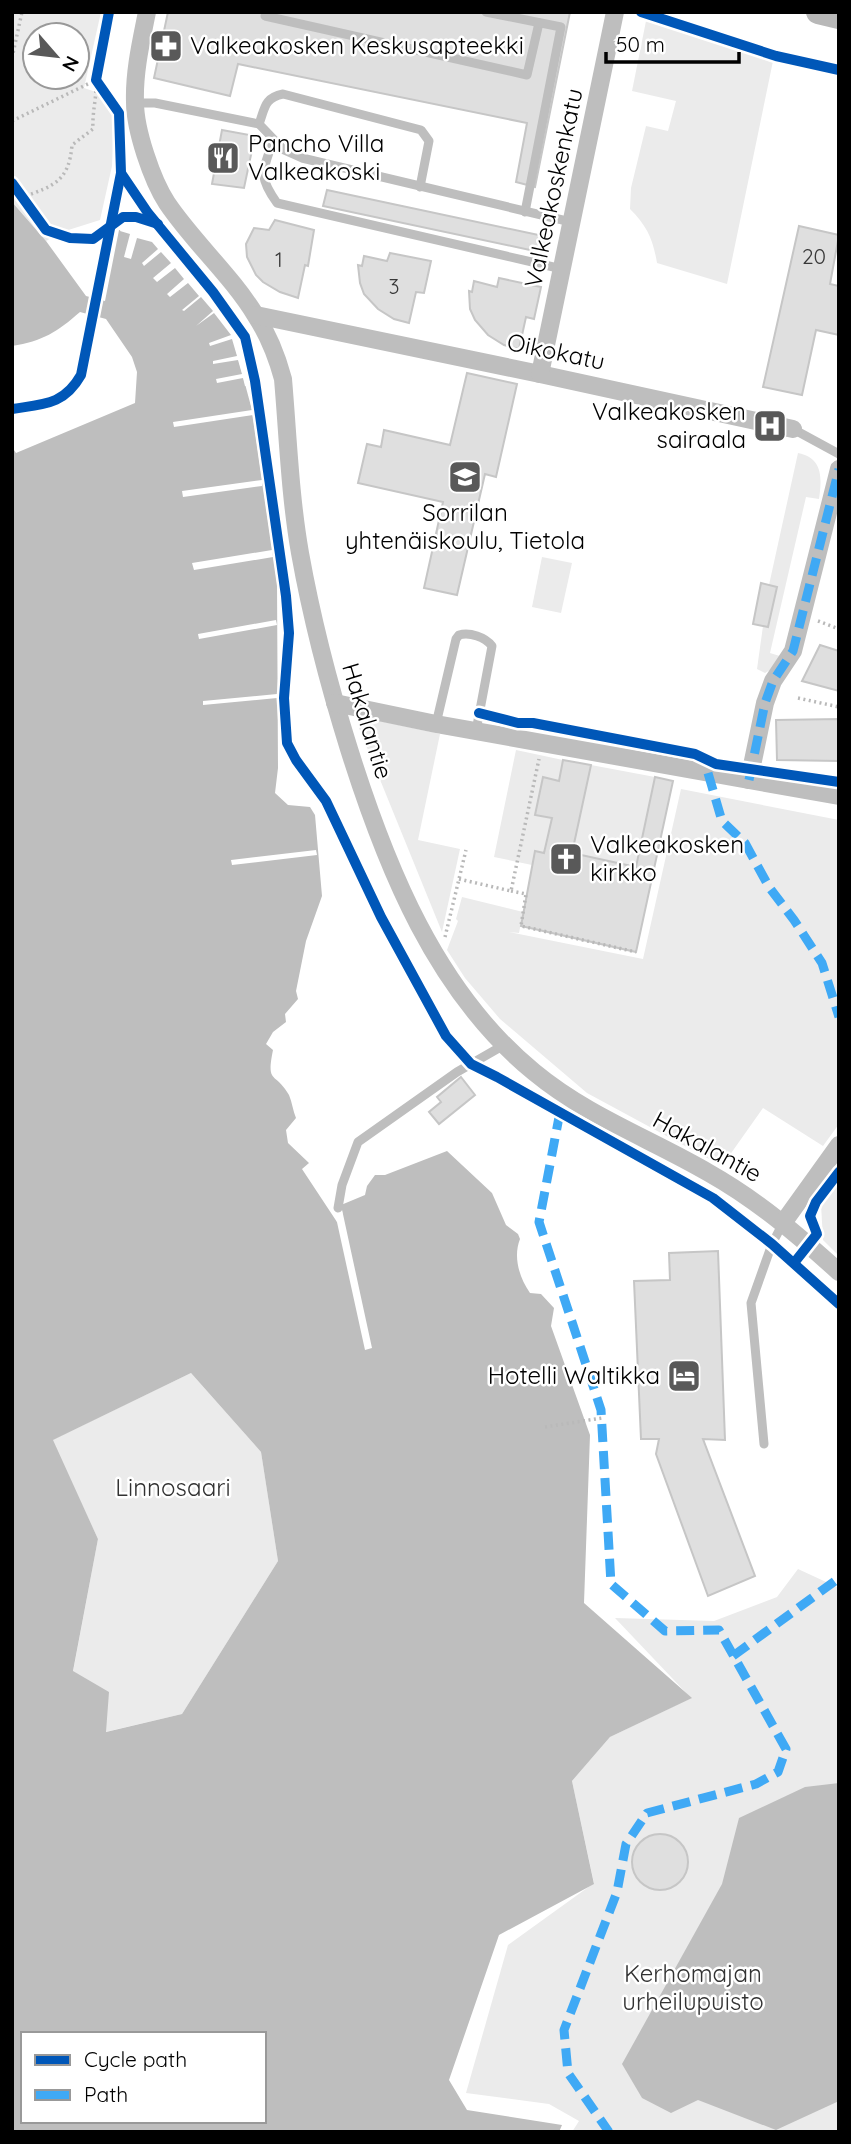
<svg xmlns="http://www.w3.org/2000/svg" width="851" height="2144" font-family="Quicksand,sans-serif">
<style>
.green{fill:#ebebeb;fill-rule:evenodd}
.water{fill:#bebebe;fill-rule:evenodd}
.pier{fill:#fff}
.building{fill:#dfdfdf;stroke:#c6c6c6;stroke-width:2}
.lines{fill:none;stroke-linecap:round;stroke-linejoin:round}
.path{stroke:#b9b9b9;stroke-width:3.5;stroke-dasharray:2 3.5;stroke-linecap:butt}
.service{stroke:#bebebe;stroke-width:9}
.minor{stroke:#bebebe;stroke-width:18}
.secondary{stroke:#b8b8b8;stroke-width:24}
.quiet{stroke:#3fa9f5;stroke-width:9;stroke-dasharray:18 9;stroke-linecap:butt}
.cycleway-casing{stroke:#fff;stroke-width:15}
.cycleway{stroke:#0057b8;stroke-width:10}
.labels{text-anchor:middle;stroke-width:5;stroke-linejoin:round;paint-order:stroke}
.number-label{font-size:21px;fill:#383838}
.poi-label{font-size:24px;fill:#000;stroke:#fff;text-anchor:start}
.street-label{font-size:24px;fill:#000;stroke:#fff}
.park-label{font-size:24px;fill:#323232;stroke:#fff}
</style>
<rect width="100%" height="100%" fill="#fff"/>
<g class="green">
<path d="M12,12H101L84,88L102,94L114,116L112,166L100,220L62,232L46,241L12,202ZM35,35H77V77H35Z"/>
<path d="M646,21L773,61L727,284L657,263C653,239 647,226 630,209L631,188L646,126L668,131L676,101L632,91Z"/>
<path d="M798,453C823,458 822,478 819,499L806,497L770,653L783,657L775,667L765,673L757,669L763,626L768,627L777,587L769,585Z"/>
<path d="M542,557L572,563L561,613L532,607Z"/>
<path d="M371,719L440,734L418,840L460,849L442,932L359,728L360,720Z"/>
<path d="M516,750L563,760L559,781L544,778L536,815L552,818L544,853L535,851L532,865L494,857Z"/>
<path d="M591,765L655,777L636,867L572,853Z"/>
<path d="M681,789L839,820V1124L823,1146L763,1108L722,1166L587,1093L500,1019L465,978L447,950L458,921L456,919L462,897L523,912L519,933L509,932L643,959Z"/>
<path d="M839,1181V1256L823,1240L821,1204Z"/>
<path d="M191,1373L261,1452L278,1561L182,1714L105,1732L73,1672L98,1539L52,1440Z"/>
<path d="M798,1569L839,1588V2132H572L579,2121L549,2104L466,2093L508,1945L594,1883L572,1781L610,1737L691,1698L615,1618L714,1621L777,1597Z"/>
</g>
<g class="water">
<path d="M12,202L46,241L86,296L105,301L119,230L140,234L154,241L230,328L252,410L277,582L278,768L275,793L288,805L310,807L315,815L322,896L306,941L296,991L298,999L285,1014L286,1022L273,1032L266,1044L273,1050C266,1085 275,1071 289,1095C292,1102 293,1111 296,1118L286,1130L288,1143L309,1163L302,1169L337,1222L344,1223L341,1205L365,1195L367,1186L375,1175H385L447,1151L492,1193L506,1225L518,1234L520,1239C513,1257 519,1277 530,1293L541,1294L554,1308L551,1326L590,1435L584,1603L692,1698L610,1737L572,1781L594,1884L499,1935L449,2080L467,2110L562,2125L559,2132H12V447L16,453L135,403L137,372L132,357L106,319L80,312C57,332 43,341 12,346ZM191,1373L261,1452L278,1561L182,1714L106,1732L109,1692L73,1671L98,1539L53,1440ZM23,2034H264V2121H23Z"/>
<path d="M839,1783V2101L776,2130L698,2100L671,2113L642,2098L622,2064L722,1884L739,1818L805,1787Z"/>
</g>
<g class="pier">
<path d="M121,228L140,230L157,239L234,330L249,386H245L243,378L217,383L216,379L242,374L238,360L213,364V361L237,356L232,339L210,346L209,343L231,335L214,313L196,326L213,311L201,297L184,311L182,310L199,296L188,283L170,297L167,294L184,279L175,268L157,282L153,278L171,263L161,252L144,266L142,263L158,249L152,242L137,238L131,259L124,257L130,234L120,231Z"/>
<path d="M252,410L253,415L174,427L173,422Z"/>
<path d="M262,480V486L183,497L182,491Z"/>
<path d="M272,550L273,557L194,570L192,563Z"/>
<path d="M276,620L277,625L199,639L198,634Z"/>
<path d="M277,694V698L203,705V701Z"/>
<path d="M316,850L317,855L232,865L231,860Z"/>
<path d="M341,1205L372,1348L365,1350L335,1213L341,1219L338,1208Z"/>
</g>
<g class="building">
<path d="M168,12H570L535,187L516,182L527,123L238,64L230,96L154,78Z"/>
<path d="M222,130L255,136L244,188L212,184Z"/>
<path d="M327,190L548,237L544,253L323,206Z"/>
<path d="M275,220L314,230L308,266L305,265L298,298L280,292L263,282L256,275L247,257L246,244L254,228L269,230Z"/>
<path d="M799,226L839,235L830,284L839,286V335L816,330L802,395L763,387Z"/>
<path d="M390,253L431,261L424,293L416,292L409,323L394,319L378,309L364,294L360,283L358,265L362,266L364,256L387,261Z"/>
<path d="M499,278L541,287L534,319L526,317L519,349L504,345L488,335L475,320L470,309L469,291L472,292L474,281L497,287Z"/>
<path d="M467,373L517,384L496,477L485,474L457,595L424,588L443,502L358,483L367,444L381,447L384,430L450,445Z"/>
<path d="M761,583L777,587L768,627L753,624Z"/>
<path d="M820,645L839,651V691L802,681Z"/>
<path d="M839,719V761L777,760L776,720Z"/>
<path d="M563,760L591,765L572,853L636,867L655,777L673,781L636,952L521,926L535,851L544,853L552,818L535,815L543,777L559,781Z"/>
<path d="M461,1077L475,1095L439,1124L429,1112L441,1102L437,1097Z"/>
<path d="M718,1251L725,1440L703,1439L755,1576L708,1596L656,1454L659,1439H641L634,1281L670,1280L669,1253Z"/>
<circle cx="660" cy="1862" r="28"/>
</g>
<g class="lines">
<g class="path">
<path d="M12,58L22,12"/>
<path d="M12,121L96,80C97,97 92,112 93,129L72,145C69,181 54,186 23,197"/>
<path d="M818,621L839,629"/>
<path d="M798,698L839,707"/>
<path d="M459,879L511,891L539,759"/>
<path d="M511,891L526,894L521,926L636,952"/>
<path d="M445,937L466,850"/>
<path d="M545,1427L602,1418"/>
</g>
<g class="service">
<path d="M266,12L265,16L527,75L539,23"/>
<path d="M486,12L561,27L525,212"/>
<path d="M135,103H155L259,124L284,150L302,158L571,222"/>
<path d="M259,124C265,108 264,98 283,94L421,130L429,141L420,187"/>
<path d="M273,141C263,171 257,175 277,203L562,269"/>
<path d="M793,429L839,454"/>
<path d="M436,724L456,639L459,635C470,632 485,637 492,646L476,731"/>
<path d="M338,1208L342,1185L358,1142L457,1072L504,1045"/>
<path d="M764,1444L751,1303L772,1244L783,1223"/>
</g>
<g class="minor">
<path d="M147,12C141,42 134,72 135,102C135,130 152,180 167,203C194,243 231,275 256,316C269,336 277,357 283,379C288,437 290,496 300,553C312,620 329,685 349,749C386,867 436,992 534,1072C587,1116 651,1139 709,1173C757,1200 798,1235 839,1272"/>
<path d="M256,315L540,374L793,429"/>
<path d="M540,374L615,12"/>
<path d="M335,703L436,724L839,796"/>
<path d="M749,780L765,703L773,681L793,651L839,469"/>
<path d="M783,1223L839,1145"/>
</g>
<path class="secondary" d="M818,12L839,17"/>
<g class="quiet">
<path d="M708,773L722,821L745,843L769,887L794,920L822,963L839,1017"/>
<path d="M749,780L765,703L773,681L793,651L839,469"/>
<path d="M560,1112L539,1222L601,1410L611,1584L665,1631L719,1630L786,1749L778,1772L756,1784L647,1813L626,1844L617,1892L564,2030L568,2073L609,2132"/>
<path d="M733,1656L839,1578"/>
</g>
<defs>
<g id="cycleway">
<path d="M641,12L776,56L839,70"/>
<path d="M121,173L148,213L213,292L245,337L255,381L286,596L289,633L284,698L287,743L296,760L326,801L381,917L446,1036L471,1064L497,1077L713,1198L772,1244L839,1304"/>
<path d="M12,183L46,230L70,238L93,239L123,217H136L158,224"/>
<path d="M12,409C44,404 64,405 81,375L121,173L119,113L96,80L109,12"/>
<path d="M479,713L518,723H533L695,754L716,764L839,782"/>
<path d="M794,1263L817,1234L810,1216L816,1202L839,1172"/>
</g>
</defs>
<use href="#cycleway" class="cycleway-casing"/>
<use href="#cycleway" class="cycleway"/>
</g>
<defs>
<symbol id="pharmacy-square" viewBox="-11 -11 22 22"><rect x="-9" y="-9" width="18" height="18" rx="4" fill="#595959" stroke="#fff"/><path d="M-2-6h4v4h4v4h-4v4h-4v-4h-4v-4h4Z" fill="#fff"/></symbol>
<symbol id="restaurant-square" viewBox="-11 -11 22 22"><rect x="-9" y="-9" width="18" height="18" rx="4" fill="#595959" stroke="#fff"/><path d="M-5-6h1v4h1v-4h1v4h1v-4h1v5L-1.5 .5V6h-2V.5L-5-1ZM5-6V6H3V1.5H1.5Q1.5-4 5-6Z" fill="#fff"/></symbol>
<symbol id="hospital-square" viewBox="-11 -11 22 22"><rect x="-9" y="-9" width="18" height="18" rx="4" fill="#595959" stroke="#fff"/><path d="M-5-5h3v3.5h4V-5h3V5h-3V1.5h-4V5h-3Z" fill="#fff"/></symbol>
<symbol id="school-square" viewBox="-11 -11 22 22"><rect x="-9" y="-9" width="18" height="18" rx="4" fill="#595959" stroke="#fff"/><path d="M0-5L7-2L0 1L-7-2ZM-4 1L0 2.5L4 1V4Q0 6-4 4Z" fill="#fff"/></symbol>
<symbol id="church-square" viewBox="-11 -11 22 22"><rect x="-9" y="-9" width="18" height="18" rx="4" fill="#595959" stroke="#fff"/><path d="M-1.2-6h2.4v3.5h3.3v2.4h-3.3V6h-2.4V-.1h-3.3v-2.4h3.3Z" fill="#fff"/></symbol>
<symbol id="hotel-square" viewBox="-11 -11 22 22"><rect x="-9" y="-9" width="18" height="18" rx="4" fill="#595959" stroke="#fff"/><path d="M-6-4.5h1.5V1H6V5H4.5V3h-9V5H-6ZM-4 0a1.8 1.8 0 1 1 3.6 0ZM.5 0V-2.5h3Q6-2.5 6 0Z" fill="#fff"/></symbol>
</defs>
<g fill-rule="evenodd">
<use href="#pharmacy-square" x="147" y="27" width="38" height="38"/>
<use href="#restaurant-square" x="204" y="139" width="38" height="38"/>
<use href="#hospital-square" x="751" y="407" width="38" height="38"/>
<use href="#school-square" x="446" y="458" width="38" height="38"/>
<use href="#church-square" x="547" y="840" width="38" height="38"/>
<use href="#hotel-square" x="665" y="1357" width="38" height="38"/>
</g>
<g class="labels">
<g class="number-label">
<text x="814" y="264">20</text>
<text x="279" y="267">1</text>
<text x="394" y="294">3</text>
</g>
<g class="poi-label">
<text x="190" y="54">Valkeakosken Keskusapteekki</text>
<text x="248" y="152">Pancho Villa<tspan x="248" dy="28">Valkeakoski</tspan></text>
<text x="746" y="420" text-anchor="end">Valkeakosken<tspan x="746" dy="28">sairaala</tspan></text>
<text x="465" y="521" text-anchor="middle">Sorrilan<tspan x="465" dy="28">yhtenäiskoulu, Tietola</tspan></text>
<text x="590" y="853">Valkeakosken<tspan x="590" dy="28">kirkko</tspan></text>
<text x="660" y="1384" text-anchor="end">Hotelli Waltikka</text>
</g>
<g class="street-label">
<text transform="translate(554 188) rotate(-78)" y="8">Valkeakoskenkatu</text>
<text transform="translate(556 352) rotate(12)" y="8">Oikokatu</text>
<text transform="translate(367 721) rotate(73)" y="8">Hakalantie</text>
<text transform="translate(707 1147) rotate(29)" y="8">Hakalantie</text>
</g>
<g class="park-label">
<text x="173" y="1496">Linnosaari</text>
<text x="693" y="1982">Kerhomajan<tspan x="693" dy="28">urheilupuisto</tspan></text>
</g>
</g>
<rect width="851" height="2144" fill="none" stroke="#000000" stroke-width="28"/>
<rect x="21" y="2032" width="245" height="91" fill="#ffffff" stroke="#999999" stroke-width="2"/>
<rect x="35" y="2055" width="35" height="10" fill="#0057b8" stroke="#999999" stroke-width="2"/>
<text x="84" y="2067" font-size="21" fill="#000000">Cycle path</text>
<rect x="35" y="2090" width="35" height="10" fill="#3fa9f5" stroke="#999999" stroke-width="2"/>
<text x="84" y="2102" font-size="21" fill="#000000">Path</text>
<g transform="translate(56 56) rotate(118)"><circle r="33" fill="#ffffff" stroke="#999999" stroke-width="2"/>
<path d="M0-5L12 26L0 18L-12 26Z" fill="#595959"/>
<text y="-10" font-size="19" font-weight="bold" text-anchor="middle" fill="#000000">N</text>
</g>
<path d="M606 52v10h133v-10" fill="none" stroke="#000000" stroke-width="3.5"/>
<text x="616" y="52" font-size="21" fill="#000000" stroke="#ffffff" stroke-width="5" paint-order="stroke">50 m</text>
</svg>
